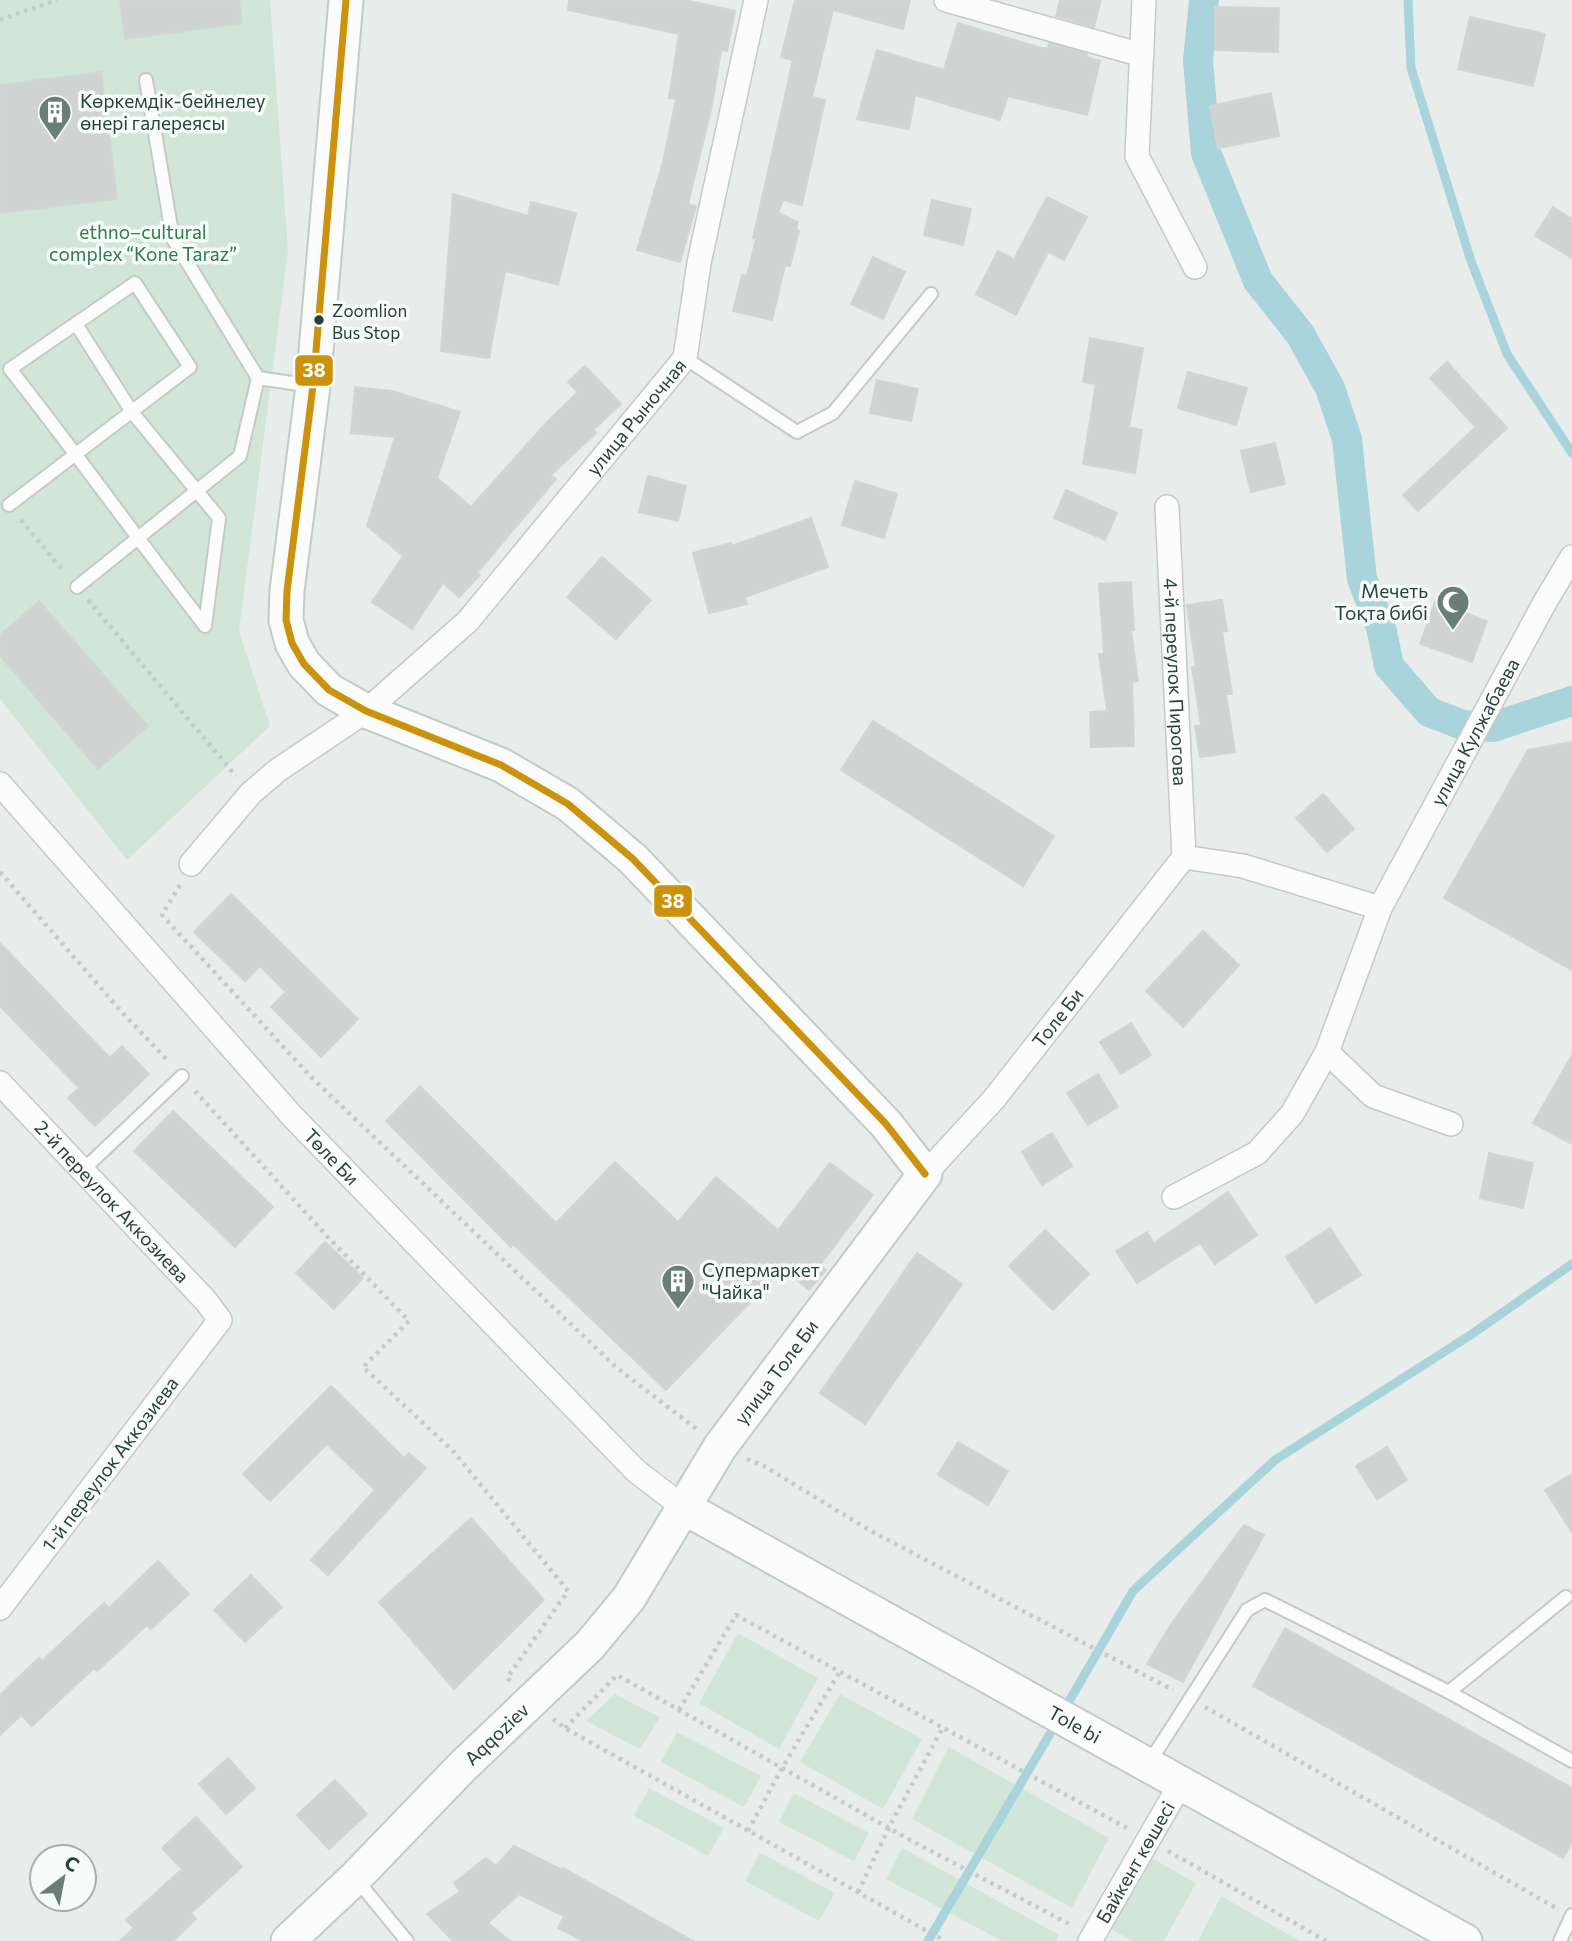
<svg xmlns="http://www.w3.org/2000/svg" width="1572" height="1941" font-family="Commissioner,sans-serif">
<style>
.green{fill:#d1e6d8}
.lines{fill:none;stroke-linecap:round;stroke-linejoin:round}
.stream{stroke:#a9d4db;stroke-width:9}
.canal{stroke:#a9d4db;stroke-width:30}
.building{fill:#cfd4d2;stroke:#d1d6d4;stroke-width:2}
.lane-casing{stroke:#c5cac8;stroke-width:16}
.street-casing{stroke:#c5cac8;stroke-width:26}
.secondary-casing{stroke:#c3cbc8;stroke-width:37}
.path{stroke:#c3ccca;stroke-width:4.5;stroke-dasharray:3.5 5;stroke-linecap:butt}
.lane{stroke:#fcfcfc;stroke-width:12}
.street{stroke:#fcfcfc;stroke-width:23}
.secondary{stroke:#fcfcfc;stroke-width:33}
.bus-1-casing{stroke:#f7fbf9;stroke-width:12}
.bus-1{stroke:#cd920c;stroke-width:7}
.bus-dot{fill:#24423a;stroke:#f7fbf9;stroke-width:2.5}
.labels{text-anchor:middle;stroke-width:7;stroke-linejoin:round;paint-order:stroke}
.bus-label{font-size:17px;fill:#24423a;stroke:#f7fbf9;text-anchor:start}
.poi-label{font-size:19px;fill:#24423a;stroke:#f7fbf9;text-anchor:start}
.park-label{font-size:19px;fill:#2d7a4b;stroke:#f7fbf9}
.street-label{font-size:19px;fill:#24423a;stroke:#f7fbf9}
.line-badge{stroke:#f7fbf9;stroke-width:2.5}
.badge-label{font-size:19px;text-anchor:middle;font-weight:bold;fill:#fff}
</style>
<rect width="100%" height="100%" fill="#e8edeb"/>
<g class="green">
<path d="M0,0H270L288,250L239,631L270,726L127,860L0,699Z"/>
<path d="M738,1633L818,1678L779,1749L699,1703Z"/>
<path d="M615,1694L660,1717L640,1749L586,1721Z"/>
<path d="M840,1694L922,1739L883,1809L800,1762Z"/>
<path d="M677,1732L761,1776L744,1807L661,1762Z"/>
<path d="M949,1747L1109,1838L1072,1908L912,1819Z"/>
<path d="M649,1788L724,1828L708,1856L634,1816Z"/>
<path d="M794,1793L869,1833L854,1861L779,1822Z"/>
<path d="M902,1848L1059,1935L1056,1941H1002L886,1879Z"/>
<path d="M760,1853L835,1893L819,1921L745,1881Z"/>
<path d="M1146,1855L1196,1883L1164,1941H1133L1107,1927Z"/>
<path d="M1221,1896L1300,1941H1198Z"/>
</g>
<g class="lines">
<g class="stream">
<path d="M1408,0L1411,68L1471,261L1507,354L1572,453"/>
<path d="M1064,1710L1133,1591L1275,1460L1472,1334L1572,1264"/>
<path d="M928,1941L1057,1722"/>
</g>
<path class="canal" d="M1204,0L1198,61L1206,153L1258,281L1300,334L1330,388L1347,439L1362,579L1381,627L1389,666L1429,712L1463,725L1493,727L1572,701"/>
</g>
<g class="building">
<path d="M120,0H239L242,23L125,39Z"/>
<path d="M569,0H685L735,11L727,51L721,50L712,105L688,204L696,206L680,262L637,250L663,162L676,99L669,98L679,34L568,10Z"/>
<path d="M795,0H910L903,29L833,10L812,97L825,100L802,205L783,200L778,213L798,222L796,230L799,231L790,266L785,265L772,320L733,311L742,275L747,276L756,239L753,238L793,60L781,57Z"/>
<path d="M1060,0H1101L1094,27L1056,16Z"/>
<path d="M1215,7L1279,8L1278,52L1215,50Z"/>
<path d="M1470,17L1545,34L1533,86L1458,69Z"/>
<path d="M958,23L1041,48H1048L1049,43L1087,54L1086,57L1100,61L1087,115L1008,96L1000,120L915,95L909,129L857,119L877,50L944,70Z"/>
<path d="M101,72L117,199L0,213V85Z"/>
<path d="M1271,93L1279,136L1218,148L1210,106Z"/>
<path d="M453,194L528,216L531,202L576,213L558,285L505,271L489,358L441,351Z"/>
<path d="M1047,197L1087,217L1064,260L1048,252L1016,315L976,294L998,251L1014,259Z"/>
<path d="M932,200L971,209L963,245L924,235Z"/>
<path d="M1553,207L1572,219V258L1535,236Z"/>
<path d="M873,257L905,272L883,319L851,304Z"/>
<path d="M1090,338L1143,348L1129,427L1142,430L1135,473L1083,464L1096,384L1083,382Z"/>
<path d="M1447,362L1507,428L1418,511L1403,495L1476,427L1430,378Z"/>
<path d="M585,366L621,404L593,430L596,433L551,475L556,479L477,573L480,575L459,597L443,583L412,629L372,602L403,556L367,526L395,437L351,433L355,387L392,391L460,412L437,478L471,507L547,422L578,392L568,382Z"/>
<path d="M1188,372L1247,388L1236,425L1178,408Z"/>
<path d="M877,380L918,389L911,421L870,413Z"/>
<path d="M1275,443L1285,484L1251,492L1241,451Z"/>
<path d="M648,476L686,486L678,521L639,512Z"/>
<path d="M855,481L897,494L884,538L842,525Z"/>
<path d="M1066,490L1117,513L1105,540L1054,518Z"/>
<path d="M811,518L828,567L745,597L747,604L709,613L693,553L731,543L732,546Z"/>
<path d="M602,557L651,600L616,639L567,597Z"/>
<path d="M1131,582L1134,630H1131L1138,681L1132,682L1134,746L1091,747L1090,712L1107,711L1099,654H1104L1099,584Z"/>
<path d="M1222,600L1227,631L1222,632L1232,694H1226L1235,752L1200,757L1195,726L1201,725L1192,667H1196L1187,605Z"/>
<path d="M39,601L148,726L98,769L0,656V635Z"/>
<path d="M1435,602L1487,621L1472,662L1420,644Z"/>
<path d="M873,721L1054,836L1023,886L841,770Z"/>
<path d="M1572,742V970L1444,898L1528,750Z"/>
<path d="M1323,794L1354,829L1327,852L1296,818Z"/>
<path d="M231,894L358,1019L321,1057L271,1007L286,992L260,966L245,981L194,932Z"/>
<path d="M1203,931L1239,965L1183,1027L1146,991Z"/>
<path d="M0,943L110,1058L122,1046L149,1074L95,1126L68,1098L79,1088L0,1006Z"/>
<path d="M1131,1023L1151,1055L1121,1074L1100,1042Z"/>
<path d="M1572,1055V1144L1533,1123Z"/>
<path d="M1098,1074L1118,1107L1088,1125L1067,1093Z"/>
<path d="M420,1086L556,1223L615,1162L678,1222L716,1177L778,1230L830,1163L873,1195L820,1265L826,1270L809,1290L783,1268L666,1390L513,1244L511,1247L386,1121Z"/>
<path d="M173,1111L273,1207L235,1247L134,1151Z"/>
<path d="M1052,1133L1072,1166L1042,1185L1022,1152Z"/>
<path d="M1489,1153L1533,1163L1523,1208L1480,1198Z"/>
<path d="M1228,1192L1257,1235L1215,1264L1200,1243L1137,1283L1116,1251L1147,1232L1154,1243Z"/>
<path d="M1330,1228L1361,1275L1316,1303L1286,1257Z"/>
<path d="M1045,1230L1089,1274L1053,1310L1009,1266Z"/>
<path d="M325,1242L363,1278L334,1309L296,1273Z"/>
<path d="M917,1253L962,1284L865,1424L820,1393Z"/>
<path d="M331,1386L404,1458L409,1453L426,1468L328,1575L311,1560L375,1490L327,1444L270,1501L243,1474Z"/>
<path d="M958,1442L1008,1471L988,1505L938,1475Z"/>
<path d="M1387,1447L1407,1480L1377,1499L1356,1466Z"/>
<path d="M1572,1474V1532L1545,1490Z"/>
<path d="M471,1518L544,1600L454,1689L379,1602Z"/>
<path d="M1244,1525L1264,1535L1183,1682L1147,1664L1171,1624Z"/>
<path d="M158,1561L189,1594L151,1629L147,1625L97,1671L94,1668L32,1726L21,1715L0,1735V1695L39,1658L42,1661L104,1603L109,1608Z"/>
<path d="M251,1575L282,1607L245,1642L214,1610Z"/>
<path d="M1285,1628L1572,1788V1842L1563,1858L1253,1686Z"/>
<path d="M228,1758L255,1788L226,1814L199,1784Z"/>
<path d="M335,1780L367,1814L329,1849L297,1815Z"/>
<path d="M196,1817L242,1867L191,1913L196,1919L173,1941H120L134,1928L126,1920L182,1869L162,1848Z"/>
<path d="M514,1846L562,1870L563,1868L693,1941H583L558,1928L564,1916L519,1894L488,1923L510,1941H453L427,1914L460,1892L454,1883L486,1858L496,1866Z"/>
</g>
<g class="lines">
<defs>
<g id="lane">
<path d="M685,358L797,432L833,413L931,294"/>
<path d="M258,378L312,386"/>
<path d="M9,505C69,459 130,413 190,367L135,283L10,369C77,454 139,541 205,626L219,518L132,412L76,324"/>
<path d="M77,587L240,456L258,378L173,239L146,80"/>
<path d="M83,1170L182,1076"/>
<path d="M1449,1692L1566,1597"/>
<path d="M1149,1763L1247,1610L1265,1600L1449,1692L1572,1761"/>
<path d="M356,1879L407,1941"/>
<path d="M1560,1941L1572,1915"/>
</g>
<g id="street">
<path d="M946,0L1142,55"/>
<path d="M1144,0L1137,156L1195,267"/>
<path id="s1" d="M1167,507L1184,857"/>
<path id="s2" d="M0,784L292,1116L636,1471L683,1507"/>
<path d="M1184,857L1243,866L1380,908"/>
<path id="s3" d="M191,864L251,793L278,770L366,711L468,621L685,358L699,263L756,0"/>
<path id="s4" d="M0,1083L206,1301L220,1320L0,1608"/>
<path id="s5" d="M1451,1124L1373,1096L1327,1052L1380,908L1545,602L1572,557"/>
<path id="s6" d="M925,1174L994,1099L1184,857"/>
<path d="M1174,1197L1257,1153L1292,1114L1327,1052"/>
<path id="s7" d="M1090,1941L1181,1783"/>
</g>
<g id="secondary">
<path id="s8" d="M683,1507L1465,1941"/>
<path id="s9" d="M288,1941L355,1878L462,1767L590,1645L629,1598L720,1447L925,1174L886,1124L633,859L568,804L501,765L366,711L329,690L304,664L292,643L286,620L287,591L313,386L346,0"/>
</g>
</defs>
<use href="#lane" class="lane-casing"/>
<use href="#street" class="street-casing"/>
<use href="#secondary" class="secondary-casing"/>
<g class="path">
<path d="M0,20L57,0"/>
<path d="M21,520L64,572"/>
<path d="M88,600L236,776"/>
<path d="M0,872L120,1010L168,1061"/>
<path d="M180,885L162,915L311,1077L617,1368L698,1430"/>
<path d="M195,1091L325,1234L409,1321L363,1367L453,1451L568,1591L507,1678L510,1681"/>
<path d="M747,1459L764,1466L869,1530L1173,1690"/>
<path d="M1205,1707L1556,1908"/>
<path d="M679,1710L736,1615L1127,1828"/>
<path d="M553,1719L565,1728L945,1941"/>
<path d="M565,1728L617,1675L910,1840L1073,1926"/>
<path d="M748,1831L782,1768L839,1673"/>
<path d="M1168,1851L1326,1941"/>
<path d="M858,1892L889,1827L942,1729"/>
</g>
<use href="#lane" class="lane"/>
<use href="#street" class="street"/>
<use href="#secondary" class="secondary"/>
<defs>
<path id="bus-1" d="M346,0L313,386L287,591L286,620L292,643L304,664L329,690L366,711L501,765L568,804L633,859L886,1124L925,1174"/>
</defs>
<use href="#bus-1" class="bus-1-casing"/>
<use href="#bus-1" class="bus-1"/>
</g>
<defs>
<symbol id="building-pin" viewBox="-11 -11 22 30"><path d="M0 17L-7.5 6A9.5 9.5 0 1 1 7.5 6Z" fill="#697e78" stroke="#f7fbf9"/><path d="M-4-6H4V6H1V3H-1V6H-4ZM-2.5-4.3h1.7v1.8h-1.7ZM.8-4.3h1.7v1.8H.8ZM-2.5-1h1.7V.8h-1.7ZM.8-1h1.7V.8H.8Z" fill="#fff"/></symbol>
<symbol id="mosque-pin" viewBox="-11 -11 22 30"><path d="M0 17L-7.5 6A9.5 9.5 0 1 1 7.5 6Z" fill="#697e78" stroke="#f7fbf9"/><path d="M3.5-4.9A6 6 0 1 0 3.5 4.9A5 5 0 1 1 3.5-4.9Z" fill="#fff"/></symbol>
</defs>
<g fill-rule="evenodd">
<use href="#building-pin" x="36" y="93" width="38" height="52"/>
<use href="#mosque-pin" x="1434" y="583" width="38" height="52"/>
<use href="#building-pin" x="659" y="1262" width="38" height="52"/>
</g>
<circle class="bus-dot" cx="319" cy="320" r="6"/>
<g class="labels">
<g class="bus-label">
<text x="332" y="317">Zoomlion<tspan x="332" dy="22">Bus Stop</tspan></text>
</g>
<g class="poi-label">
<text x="80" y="108">Көркемдік-бейнелеу<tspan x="80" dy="22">өнері галереясы</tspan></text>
<text x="1428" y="598" text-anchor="end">Мечеть<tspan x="1428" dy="22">Тоқта бибі</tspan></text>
<text x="702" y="1277">Супермаркет<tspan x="702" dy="22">"Чайка"</tspan></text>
</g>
<g class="park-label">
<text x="143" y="239">ethno–cultural<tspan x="143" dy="22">complex “Kone Taraz”</tspan></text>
</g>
<g class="street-label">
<text dy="7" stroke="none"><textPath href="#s3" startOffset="635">улица Рыночная</textPath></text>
<text dy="7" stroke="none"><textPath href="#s1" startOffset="175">4-й переулок Пирогова</textPath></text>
<text dy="7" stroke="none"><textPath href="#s5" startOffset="500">улица Кулжабаева</textPath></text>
<text dy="7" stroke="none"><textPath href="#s6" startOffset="205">Толе Би</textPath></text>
<text dy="7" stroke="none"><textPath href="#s2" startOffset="499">Төле Би</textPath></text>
<text dy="7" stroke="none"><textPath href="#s4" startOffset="163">2-й переулок Аккозиева</textPath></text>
<text dy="7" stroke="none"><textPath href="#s9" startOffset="754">улица Толе Би</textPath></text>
<text transform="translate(110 1464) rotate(-53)" y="7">1-й переулок Аккозиева</text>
<text dy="7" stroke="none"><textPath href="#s8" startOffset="448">Tole bi</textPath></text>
<text dy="7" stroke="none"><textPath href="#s9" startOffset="294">Aqqoziev</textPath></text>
<text dy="7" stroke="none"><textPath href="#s7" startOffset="91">Байкент көшесі</textPath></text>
</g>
</g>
<g class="line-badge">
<rect x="294" y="354" width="40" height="33" rx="7" fill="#cd920c"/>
<rect x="653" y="884" width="40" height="34" rx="7" fill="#cd920c"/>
</g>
<g class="badge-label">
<text x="314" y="377">38</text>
<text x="673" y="908">38</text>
</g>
<g transform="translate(63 1878) rotate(32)"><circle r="33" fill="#f7fbf9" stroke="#a3b1ad" stroke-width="2"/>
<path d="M0-5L12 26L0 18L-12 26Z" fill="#697e78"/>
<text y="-10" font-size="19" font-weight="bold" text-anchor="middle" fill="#24423a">С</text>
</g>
</svg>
